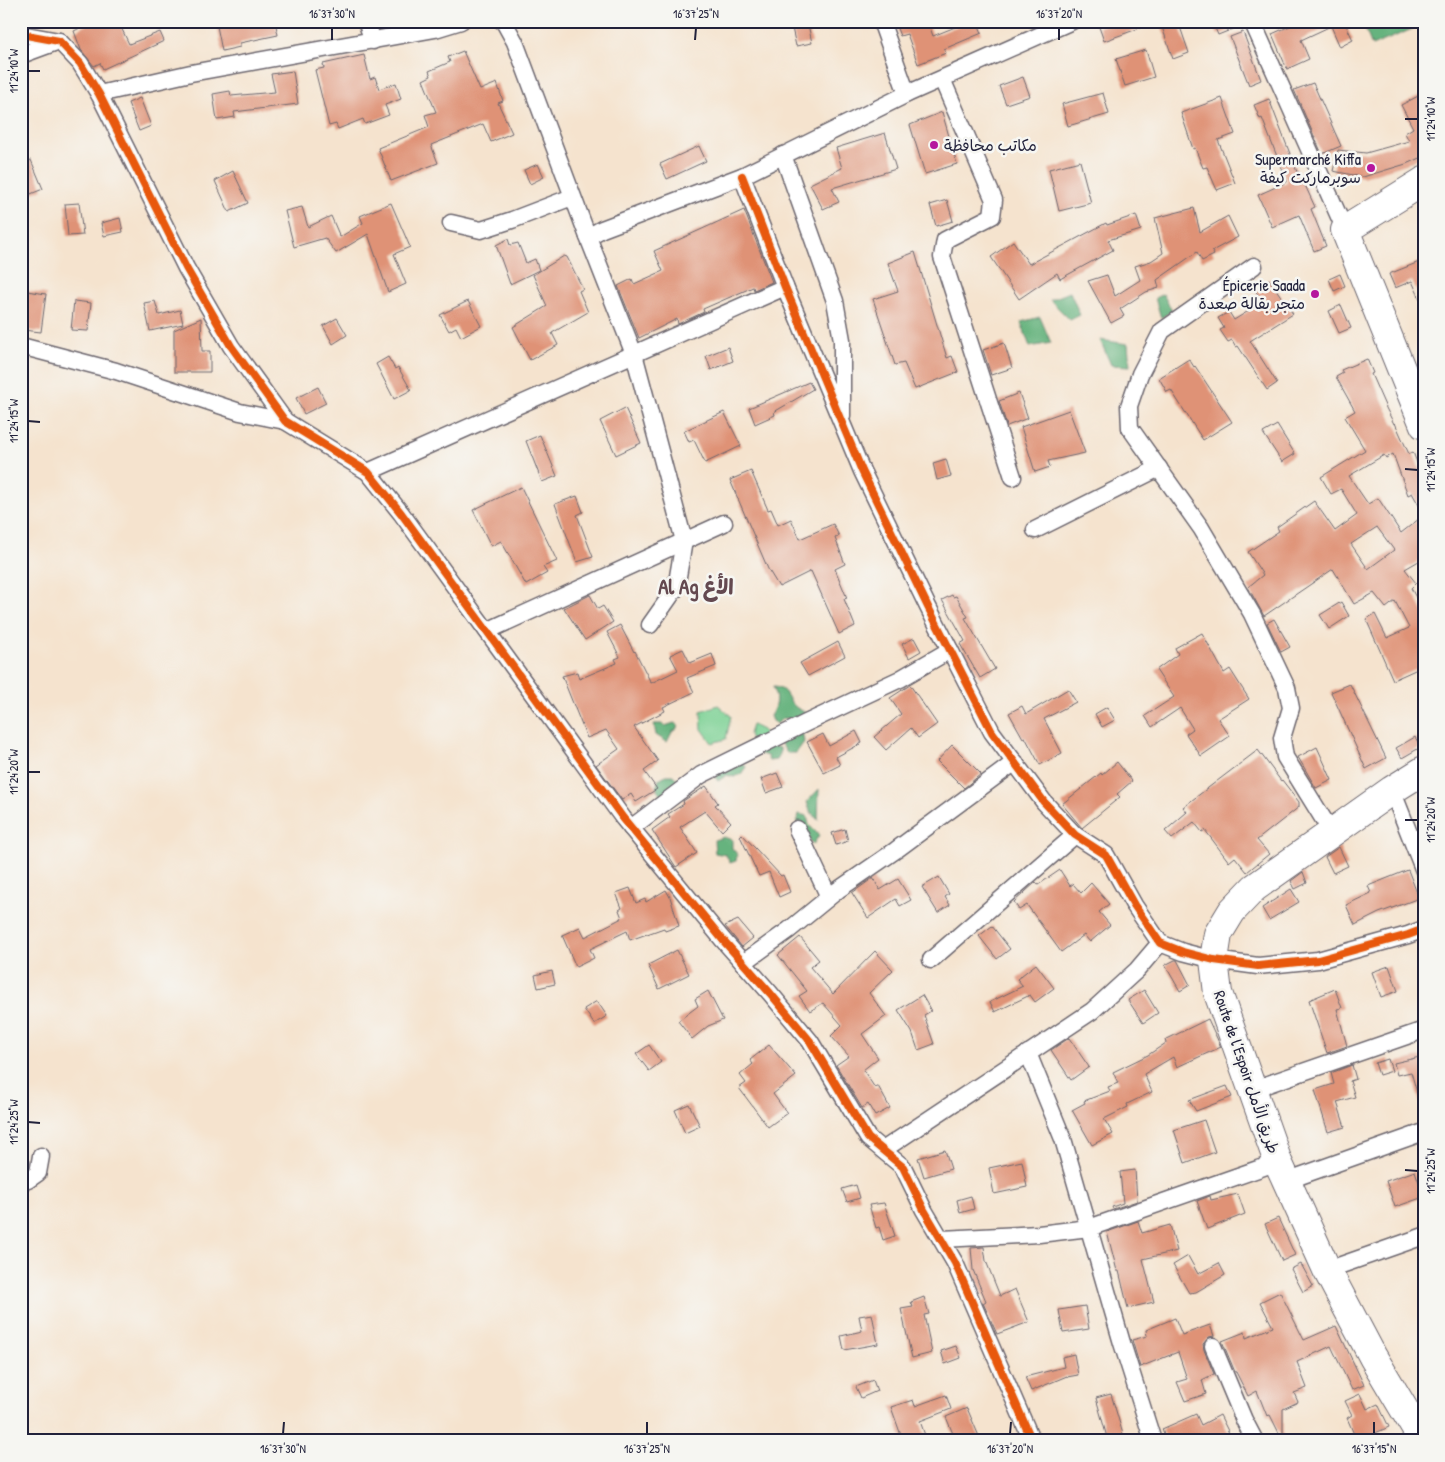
<svg xmlns="http://www.w3.org/2000/svg" width="1445" height="1462" font-family="'Patrick Hand','Playpen Sans Arabic',sans-serif">
<style>
.green{fill:#7dd194;stroke:#507a68}
.forest{fill:#66b37e;stroke:#446a5c}
.building{fill:#df9276;fill-rule:evenodd}
.lines{fill:none;stroke-linecap:round;stroke-linejoin:round}
.street-casing{stroke:#6c666e;stroke-width:19}
.highway-casing{stroke:#6c666e;stroke-width:30}
.street{stroke:#fff;stroke-width:16}
.highway{stroke:#fff;stroke-width:28}
.cycleway-casing{stroke:#f6f6f2;stroke-width:11}
.cycleway{stroke:#e8590c;stroke-width:8}
.ticks{fill:none;stroke:#22223b;stroke-width:2}
.poi-dot{fill:#b5179e;stroke:#f6f6f2;stroke-width:2}
.labels{text-anchor:middle;stroke-width:5;stroke-linejoin:round;paint-order:stroke}
.poi-label{font-size:16px;fill:#22223b;stroke:#f6f6f2;text-anchor:end}
.street-label{font-size:16px;fill:#22223b;stroke:#f6f6f2}
.district-label{font-size:21px;font-weight:bold;fill:#644950;stroke:#f6f6f2}
.neatline{fill:none;stroke:#22223b;stroke-width:2}
.ticks-label{font-size:12px;text-anchor:middle;fill:#22223b}
</style>
<rect width="100%" height="100%" fill="#f6f6f2"/>
<filter id="ink" filterUnits="userSpaceOnUse"><feTurbulence type="fractalNoise" baseFrequency=".02" numOctaves="2"/><feDisplacementMap in="SourceGraphic" scale="10" xChannelSelector="R" yChannelSelector="G"/><feConvolveMatrix kernelMatrix="1 2 1 2 8 2 1 2 1" color-interpolation-filters="sRGB"/></filter>
<filter id="wash" filterUnits="userSpaceOnUse"><feTurbulence type="fractalNoise" baseFrequency=".0096" numOctaves="4" result="noise"/><feDisplacementMap in="SourceGraphic" scale="20" xChannelSelector="R" yChannelSelector="G"/><feGaussianBlur stdDeviation="1.12" result="paint"/><feColorMatrix in="noise" values="0 0 0 0 0 0 0 0 0 0 0 0 0 0 0 0 0 1.4 0 .05"/><feComposite in="paint" operator="in"/></filter>
<g filter="url(#wash)">
<rect width="100%" height="100%" fill="#f5e3ce"/>
<g class="green">
<path d="M718,705L731,716L726,739L712,743L702,729L701,711Z"/>
<path d="M752,725L762,730L767,735L752,743L749,734Z"/>
</g>
<g class="forest">
<path d="M1362,21H1424V24L1372,46Z"/>
<path d="M1070,292L1080,315L1070,320L1050,300Z"/>
<path d="M1163,294L1172,311L1161,318L1155,298Z"/>
<path d="M1040,317L1051,343L1030,347L1021,322Z"/>
<path d="M1100,340L1128,344L1130,366L1111,365Z"/>
<path d="M773,687C792,688 784,706 806,712L804,720L783,718L777,724L772,721L770,716C777,705 777,699 773,687Z"/>
<path d="M674,723L678,725L676,730L672,732L667,742L656,735L654,724H662L665,726Z"/>
<path d="M802,731L804,742L796,753H787L779,741Z"/>
<path d="M771,746L780,748V754L776,760L769,761L767,756L758,753Z"/>
<path d="M741,761L746,767L741,774L734,777L727,775L718,781L715,777L718,772Z"/>
<path d="M666,775H673L680,783L663,797L656,788L659,779Z"/>
<path d="M819,789L818,820L810,811L807,802Z"/>
<path d="M799,814L807,816L809,825L819,835L813,845L797,822Z"/>
<path d="M724,837L732,840V848L737,854L736,861L730,863L726,855L715,853L714,840Z"/>
</g>
<g id="blocks">
<g class="building">
<path d="M94,21H118L129,44L160,32L164,41L103,69L100,63L94,66L81,50L74,31Z"/>
<path d="M216,21H275L278,35L240,43V47L222,51Z"/>
<path d="M894,21H936L929,25L933,36L970,21H977L982,33L944,49L946,53L918,64L907,34L900,36Z"/>
<path d="M1116,21H1154V23L1104,41L1099,27Z"/>
<path d="M1160,21H1178L1189,53L1173,59Z"/>
<path d="M1212,21H1242L1243,25L1218,35Z"/>
<path d="M1301,21H1344L1353,40L1340,47L1331,26L1301,40L1309,59L1287,69L1272,34Z"/>
<path d="M808,24L812,43L796,46L792,28Z"/>
<path d="M1243,32L1261,80L1249,85L1230,37Z"/>
<path d="M1146,50L1154,77L1125,86L1116,59Z"/>
<path d="M463,51L480,90L497,83L503,101L498,103L512,133L491,142L483,124L431,145L438,163L391,181L378,148L429,127L425,115L436,112L423,80L431,76L429,71L450,62L448,57Z"/>
<path d="M364,55L370,79L375,77L379,89L396,83L401,99L385,105L389,115L365,124L363,119L338,129L336,124L329,126L315,70L324,68L323,64Z"/>
<path d="M293,71L298,104L234,112L235,117L217,120L213,94L230,91L231,96L275,92L271,74Z"/>
<path d="M1023,77L1030,96L1006,104L999,86Z"/>
<path d="M1313,83L1341,146L1322,154L1294,90Z"/>
<path d="M1103,93L1109,114L1068,126L1062,104Z"/>
<path d="M1424,93V156L1406,164L1363,177L1333,171L1338,150L1366,153L1409,141L1405,133L1413,128L1401,105Z"/>
<path d="M140,98L151,126L139,131L128,103Z"/>
<path d="M1222,98L1235,134L1218,140L1235,183L1217,190L1207,167L1203,168L1195,148L1193,149L1181,113Z"/>
<path d="M1269,99L1297,172H1299L1315,207L1311,209L1326,246L1314,251L1299,215L1272,227L1258,195L1287,182L1262,118L1260,119L1254,105Z"/>
<path d="M942,112L957,164L925,174L910,125Z"/>
<path d="M885,133L896,169L832,188L839,202L823,209L810,184L842,168L836,148Z"/>
<path d="M699,146L706,161L667,179L660,164Z"/>
<path d="M31,160L43,189L28,195L21,178V164Z"/>
<path d="M1080,161L1091,203L1059,211L1049,169Z"/>
<path d="M538,164L544,177L530,184L524,170Z"/>
<path d="M233,171L248,203L229,212L215,181Z"/>
<path d="M947,200L953,221L936,226L930,205Z"/>
<path d="M79,203L83,235L68,236L65,204Z"/>
<path d="M391,203L410,247L394,254L406,284L388,292L368,234L336,253L325,238L294,247L285,211L302,207L308,227L331,216L340,237L363,223L360,216Z"/>
<path d="M1194,208L1200,232L1228,216L1238,237L1212,251L1214,255L1202,261L1197,252L1157,280L1159,288L1146,292L1120,309L1124,316L1111,323L1088,281L1107,275L1115,296L1140,280L1135,266L1151,261L1163,253L1155,218Z"/>
<path d="M744,210L772,282L754,290L753,287L703,309L704,312L678,324L677,319L639,338L618,286L632,279L634,284L663,271L654,251Z"/>
<path d="M1136,215L1141,230L1108,240L1113,250L1060,279L1057,273L1019,299L991,257L1013,241L1029,264L1106,223L1107,225Z"/>
<path d="M120,218L123,232L104,236L101,223Z"/>
<path d="M508,239L510,245L518,243L526,263L535,259L539,270L510,284L496,245Z"/>
<path d="M915,252L947,358L952,356L958,372L915,389L904,363L895,365L873,299L898,291L888,263Z"/>
<path d="M564,256L567,257L583,289L579,291L588,312L552,333L558,345L530,360L513,327L547,306L533,275Z"/>
<path d="M1424,260V308L1412,281L1395,288L1389,274Z"/>
<path d="M1340,274L1345,286L1334,291L1329,279Z"/>
<path d="M1269,279L1293,314L1250,341L1277,383L1267,390L1238,346L1236,347L1232,340L1228,342L1220,330L1224,328L1218,318L1229,312L1234,320L1263,302L1254,289Z"/>
<path d="M27,291L46,294L41,332L23,330Z"/>
<path d="M74,301L91,303L88,331L71,330Z"/>
<path d="M155,301L159,315L180,310L183,324L150,331L144,303Z"/>
<path d="M468,301L481,326L461,337L456,327L449,331L440,315Z"/>
<path d="M1341,305L1351,328L1339,333L1329,311Z"/>
<path d="M201,318L202,351H210V372H174V330Z"/>
<path d="M337,318L347,335L333,344L323,326Z"/>
<path d="M1004,343L1012,368L991,375L983,350Z"/>
<path d="M728,347L733,361L711,370L706,356Z"/>
<path d="M388,357L395,369L398,367L411,390L394,399L376,364Z"/>
<path d="M1189,359L1194,367L1195,366L1232,422L1203,440L1171,390L1167,392L1159,378Z"/>
<path d="M1367,359L1373,373L1371,374L1386,408L1394,424L1395,423L1409,454L1413,452L1424,481V514L1412,493L1408,495L1393,454L1386,458L1384,455L1349,476L1368,504L1378,498L1401,533L1424,515V558L1405,569L1416,583L1411,588L1424,613V666L1393,680L1366,619L1375,614L1387,638L1409,628L1395,601L1386,608L1374,593L1354,604L1333,569L1264,616L1248,587L1263,575L1248,552L1279,531L1277,527L1314,501L1335,531L1357,515L1341,489L1331,494L1321,477L1365,450L1345,417L1355,411L1336,377L1343,373L1341,370ZM1377,527L1394,550L1368,569L1351,544Z"/>
<path d="M809,382L813,389L774,412L775,415L755,424L749,408Z"/>
<path d="M318,387L326,403L304,414L296,398Z"/>
<path d="M1019,393L1028,418L1007,426L999,401Z"/>
<path d="M625,408L641,443L616,455L600,421Z"/>
<path d="M1069,410L1085,453L1048,461L1050,467L1035,472L1021,427Z"/>
<path d="M724,412L741,446L705,463L694,440L689,442L684,431Z"/>
<path d="M1277,425L1295,454L1282,462L1263,433Z"/>
<path d="M540,435L557,476L542,482L526,441Z"/>
<path d="M946,459L951,476L937,480L933,463Z"/>
<path d="M751,471L768,510L771,509L778,525L791,519L800,539L833,524L839,536L835,538L845,564L835,569L847,598L844,599L855,626L839,634L811,571L779,587L768,569L730,480Z"/>
<path d="M521,487L557,561L543,567L547,573L526,585L501,541L491,546L473,510Z"/>
<path d="M577,496L583,512L577,515L593,557L577,562L555,504Z"/>
<path d="M590,595L598,609L603,606L613,622L585,640L564,608Z"/>
<path d="M952,595L953,597L956,596L968,617L965,618L995,669L980,678L960,644L965,641L942,600Z"/>
<path d="M1341,602L1349,616L1329,629L1320,615Z"/>
<path d="M1274,619L1290,647L1281,652L1267,623Z"/>
<path d="M620,625L634,652L635,651L651,683L678,670L670,655L683,649L690,663L712,654L716,666L687,678L694,692L663,707L665,711L634,727L658,761L644,771L657,789L636,802L631,794L622,800L596,765L619,749L606,730L587,738L562,676L577,672L579,679L617,663L615,659L620,657L607,632Z"/>
<path d="M1202,633L1224,673L1230,669L1249,699L1218,719L1230,736L1201,756L1186,734L1193,729L1180,708L1152,727L1145,716L1174,697L1156,670L1178,654L1175,648Z"/>
<path d="M914,638L921,651L909,658L902,644Z"/>
<path d="M838,642L845,656L808,676L800,663Z"/>
<path d="M1350,684L1386,758L1366,769L1331,692Z"/>
<path d="M910,685L937,724L918,738L911,728L886,750L874,737L901,714L890,698Z"/>
<path d="M1068,689L1076,702L1044,719L1062,753L1040,765L1025,737L1023,738L1009,713L1022,706L1026,714Z"/>
<path d="M1107,707L1115,720L1102,727L1095,714Z"/>
<path d="M856,731L862,743L836,757L840,765L824,773L807,742L823,734L829,746Z"/>
<path d="M1415,737L1421,747L1402,758L1396,748Z"/>
<path d="M952,745L981,774L964,788L937,761Z"/>
<path d="M1317,747L1332,780L1316,788L1298,757Z"/>
<path d="M1258,750L1281,781L1282,780L1299,802V807L1257,840L1269,854L1247,872L1235,857L1229,862L1205,830L1202,832L1194,822L1172,839L1165,831L1187,812L1183,807Z"/>
<path d="M1117,762L1132,781L1117,794L1120,797L1082,828L1062,804L1101,773L1102,775Z"/>
<path d="M777,773L783,787L766,793L761,779Z"/>
<path d="M706,786L718,803L715,805L731,822L722,831L705,811L680,827L697,853L676,867L652,830L670,817L668,814L684,804L683,801Z"/>
<path d="M845,829L848,841L836,845L832,833Z"/>
<path d="M742,834L781,876L783,875L790,892L779,897L769,872L759,876L740,836Z"/>
<path d="M1339,847L1348,866L1333,873L1325,857Z"/>
<path d="M1060,870L1070,886L1073,884L1081,893L1091,883L1109,904L1099,912L1110,925L1090,942L1084,935L1061,952L1027,905L1019,910L1014,902L1036,882L1038,885Z"/>
<path d="M1408,870L1419,898L1379,913L1355,925L1346,905L1371,893L1368,886Z"/>
<path d="M1303,872L1307,883L1295,889L1291,881Z"/>
<path d="M939,877L949,894L945,897L950,905L938,913L922,887Z"/>
<path d="M873,878L880,890L898,879L911,900L900,906L896,899L868,918L852,893Z"/>
<path d="M630,888L636,903L645,899L646,902L666,890L670,897L679,926L665,931L664,928L630,940L627,931L590,949L594,958L576,967L562,935L580,927L585,937L622,918L619,910L622,908L616,893Z"/>
<path d="M1291,889L1299,902L1269,920L1262,908Z"/>
<path d="M738,920L753,938L742,947L725,926Z"/>
<path d="M992,926L1010,949L997,959L979,936Z"/>
<path d="M800,937L819,960L810,967L833,994L875,951L893,970L869,993L886,1016L862,1034L878,1058L863,1070L875,1088L878,1086L890,1108L875,1116L868,1104L862,1108L836,1065L849,1056L831,1036L842,1025L823,1003L810,1011L799,996L807,991L778,955Z"/>
<path d="M677,950L689,974L659,989L648,965Z"/>
<path d="M1175,960H1177L1190,985L1180,991L1165,965Z"/>
<path d="M1036,964L1054,988L1035,1002L1030,995L995,1012L990,1002L1023,986L1017,979Z"/>
<path d="M1389,966L1398,991L1381,997L1372,972Z"/>
<path d="M552,971L555,984L538,988L535,975Z"/>
<path d="M1335,989L1342,1008L1337,1009L1347,1046L1327,1053L1309,1000Z"/>
<path d="M1144,990L1158,1013L1143,1023L1128,1000Z"/>
<path d="M708,991L723,1020L708,1026L692,1039L678,1021L698,1006L695,999Z"/>
<path d="M922,995L931,1011L924,1015L934,1044L918,1050L912,1032L898,1010Z"/>
<path d="M597,1001L607,1016L594,1024L584,1009Z"/>
<path d="M1208,1019L1221,1047L1177,1067L1173,1057L1144,1074L1152,1092L1127,1104L1128,1107L1104,1119L1113,1134L1092,1145L1072,1110L1085,1103L1084,1101L1110,1091L1108,1087L1118,1083L1113,1072L1148,1055L1166,1043L1165,1040Z"/>
<path d="M1069,1038L1089,1067L1071,1080L1051,1050Z"/>
<path d="M649,1045L661,1062L649,1071L636,1054Z"/>
<path d="M769,1045L796,1076L773,1094L787,1113L768,1127L739,1088L746,1083L740,1075L753,1064L750,1060Z"/>
<path d="M1424,1056V1102L1420,1103L1411,1072L1397,1075L1394,1063Z"/>
<path d="M1388,1059L1392,1071L1379,1075L1375,1063Z"/>
<path d="M1352,1065L1356,1079L1350,1081L1355,1097L1337,1102L1345,1127L1328,1132L1315,1090L1334,1084L1331,1073Z"/>
<path d="M1227,1086L1232,1097L1196,1111L1189,1100Z"/>
<path d="M689,1104L700,1126L685,1133L675,1110Z"/>
<path d="M1204,1120L1215,1152L1185,1163L1174,1130Z"/>
<path d="M945,1150L951,1169L924,1177L918,1158Z"/>
<path d="M1022,1161L1027,1187L994,1194L989,1168Z"/>
<path d="M1135,1170L1137,1201L1113,1209L1112,1207L1123,1203L1120,1172Z"/>
<path d="M1415,1171L1424,1197L1395,1207L1386,1181Z"/>
<path d="M856,1185L860,1198L847,1202L842,1189Z"/>
<path d="M1238,1194L1245,1214L1207,1229L1197,1201L1210,1196L1211,1200Z"/>
<path d="M971,1196L974,1209L960,1213L957,1200Z"/>
<path d="M884,1203L895,1236L883,1240L879,1227L876,1228L869,1205Z"/>
<path d="M1278,1218L1295,1255L1282,1261L1265,1224Z"/>
<path d="M1138,1221L1142,1233L1170,1225L1177,1251L1143,1259L1154,1302L1128,1308L1119,1271H1117L1107,1232Z"/>
<path d="M984,1247L986,1261L1000,1296L1015,1289L1029,1322L997,1334L983,1303L986,1301L973,1270L971,1248Z"/>
<path d="M1188,1256L1198,1274L1219,1263L1225,1275L1196,1292L1189,1293L1173,1265Z"/>
<path d="M1301,1264L1313,1286L1303,1292L1291,1269Z"/>
<path d="M1280,1292L1304,1340L1336,1326L1364,1385L1352,1390L1331,1346L1297,1362L1307,1388L1294,1393L1298,1402L1283,1409V1441L1270,1415L1267,1416L1257,1391L1248,1396L1236,1372H1235L1222,1341L1245,1332L1246,1338L1273,1327L1260,1302Z"/>
<path d="M924,1297L929,1314L924,1315L932,1353L912,1358L901,1309L913,1307L911,1302Z"/>
<path d="M1085,1306L1089,1329L1063,1333L1059,1310Z"/>
<path d="M872,1314L878,1344L844,1350L841,1336L862,1331L859,1316Z"/>
<path d="M1175,1318L1182,1335L1210,1325L1214,1336L1209,1337L1203,1344L1204,1350L1214,1374L1202,1380L1206,1394L1185,1401L1177,1382L1187,1379L1178,1352L1140,1367L1132,1340L1147,1336L1146,1330Z"/>
<path d="M956,1346L961,1358L945,1364L941,1351Z"/>
<path d="M1074,1354L1078,1375L1067,1377V1376L1031,1391L1025,1377L1064,1367L1062,1357Z"/>
<path d="M873,1380L877,1391L861,1398L856,1387Z"/>
<path d="M1111,1394L1125,1441H1108L1096,1398Z"/>
<path d="M1360,1394L1367,1409L1378,1404L1389,1427L1357,1441L1347,1418L1352,1415L1345,1401Z"/>
<path d="M946,1395L951,1409L920,1421L927,1441H903L891,1407L913,1400L915,1406Z"/>
<path d="M967,1408L981,1441H956L946,1417Z"/>
<path d="M1196,1414L1201,1425L1220,1415L1229,1433L1213,1441H1166L1162,1429Z"/>
</g>
</g>
</g>
<g filter="url(#ink)">
<use href="#blocks" fill-opacity="0" stroke="#6c666e" stroke-width="1"/>
<g class="lines">
<defs>
<g id="street">
<path d="M366,21L373,41"/>
<path d="M502,21L504,22L515,42L588,237L602,229L742,176L907,94L1072,21"/>
<path d="M881,21L907,94"/>
<path d="M1252,21L1345,230"/>
<path d="M21,34L59,41L80,63L99,94L186,268L231,346L285,421L368,472L401,513L623,818L723,940L770,993L810,1041L868,1138L903,1167L924,1210L955,1263L1032,1441"/>
<path d="M21,55L59,41"/>
<path d="M942,79L994,200L992,216L945,240L942,257L1013,477"/>
<path d="M99,94L191,73L435,29L461,21"/>
<path d="M783,155L835,301L842,340V416"/>
<path d="M742,176L785,287L862,471L928,607L992,732L1044,802L1075,835L1106,855L1134,905L1160,943L1183,952L1214,960L1258,966L1318,960L1408,935L1424,929"/>
<path d="M451,223L481,230L512,220L572,197"/>
<path d="M588,237L634,354L684,541L676,588L650,625"/>
<path d="M1254,266L1162,331L1140,374L1129,406L1130,428L1201,528L1252,614L1287,688L1291,708L1282,738L1285,757L1332,833"/>
<path d="M21,346L116,371L240,412L285,421"/>
<path d="M368,472L785,287"/>
<path d="M1035,530L1159,468"/>
<path d="M487,631L724,523"/>
<path d="M1392,790L1424,871"/>
<path d="M631,828L701,775L806,723L900,679L950,650"/>
<path d="M797,829L829,897"/>
<path d="M931,960L1075,835"/>
<path d="M743,963L789,930L838,890L896,850L1015,762"/>
<path d="M1028,1053L1063,1139L1122,1343L1153,1441"/>
<path d="M1251,1090L1424,1030"/>
<path d="M883,1150L1092,1011L1137,970L1160,943"/>
<path d="M21,1181L28,1180L38,1173L41,1156"/>
<path d="M1286,1181L1424,1132"/>
<path d="M942,1239L1039,1234L1089,1228L1278,1162"/>
<path d="M1327,1270L1424,1236"/>
<path d="M1213,1346L1244,1420L1255,1441"/>
</g>
<g id="highway">
<path d="M1424,181L1345,230L1424,425"/>
<path d="M1423,1441L1373,1357L1327,1270L1278,1162L1218,993L1214,960L1218,934L1232,911L1254,888L1392,790L1424,770"/>
</g>
</defs>
<use href="#street" class="street-casing"/>
<use href="#highway" class="highway-casing"/>
<use href="#street" class="street"/>
<use href="#highway" class="highway"/>
<defs>
<g id="cycleway">
<path d="M21,34L59,41L80,63L99,94L186,268L231,346L285,421L368,472L401,513L623,818L723,940L770,993L810,1041L868,1138L903,1167L924,1210L955,1263L1032,1441"/>
<path d="M742,176L785,287L862,471L928,607L992,732L1044,802L1075,835L1106,855L1134,905L1160,943L1183,952L1214,960L1258,966L1318,960L1408,935L1424,929"/>
</g>
</defs>
<use href="#cycleway" class="cycleway-casing"/>
<use href="#cycleway" class="cycleway"/>
</g>
</g>
<path class="ticks" d="M332,40V28M695,40L696,28M1059,40V28M28,71H40M1405,119H1418M28,421L40,422M1405,469L1418,470M28,772H40M1405,820H1418M28,1122L40,1123M1405,1170L1418,1171M283,1434L284,1422M647,1434V1422M1010,1434L1011,1422M1374,1434V1422"/>
<g class="poi-dot">
<circle cx="934" cy="145" r="5"/>
<circle cx="1371" cy="168" r="5"/>
<circle cx="1315" cy="294" r="5"/>
</g>
<g class="labels">
<g class="poi-label">
<text x="944" y="151" text-anchor="start">مكاتب محافظة</text>
<text x="1361" y="165">Supermarché Kiffa<tspan x="1361" dy="18">سوبرماركت كيفة</tspan></text>
<text x="1305" y="291">Épicerie Saada<tspan x="1305" dy="18">متجر بقالة صعدة</tspan></text>
</g>
<g class="street-label">
<text transform="translate(1247 1072) rotate(71)" y="6">Route de l’Espoir طريق الأمل</text>
</g>
<g class="district-label">
<text x="696" y="594">Al Ag الأغ</text>
</g>
</g>
<rect width="1445" height="1462" fill="none" stroke="#f6f6f2" stroke-width="55"/>
<rect x="28" y="28" width="1390" height="1406" class="neatline"/>
<g class="ticks-label">
<text x="332" y="18">16°37'30"N</text>
<text x="696" y="18">16°37'25"N</text>
<text x="1059" y="18">16°37'20"N</text>
<text transform="translate(14 71) rotate(-90)" y="4">11°24'10"W</text>
<text transform="translate(1431 119) rotate(-90)" y="4">11°24'10"W</text>
<text transform="translate(14 421) rotate(-90)" y="4">11°24'15"W</text>
<text transform="translate(1431 470) rotate(-90)" y="4">11°24'15"W</text>
<text transform="translate(14 772) rotate(-90)" y="4">11°24'20"W</text>
<text transform="translate(1431 820) rotate(-90)" y="4">11°24'20"W</text>
<text transform="translate(14 1122) rotate(-90)" y="4">11°24'25"W</text>
<text transform="translate(1431 1171) rotate(-90)" y="4">11°24'25"W</text>
<text x="283" y="1453">16°37'30"N</text>
<text x="647" y="1453">16°37'25"N</text>
<text x="1010" y="1453">16°37'20"N</text>
<text x="1374" y="1453">16°37'15"N</text>
</g>
</svg>
